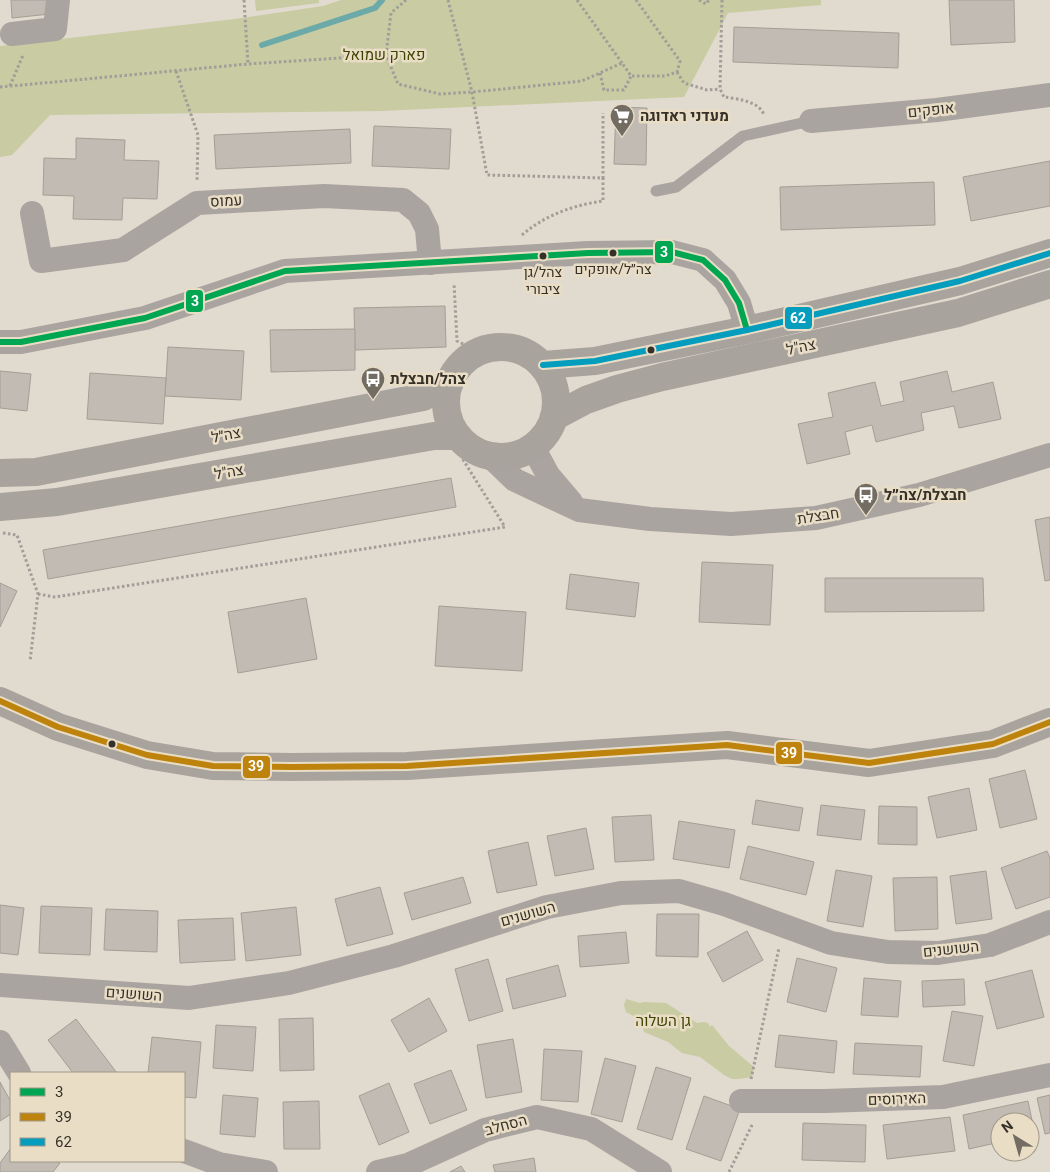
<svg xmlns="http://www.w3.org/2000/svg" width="1050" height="1172" font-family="Roboto,Heebo,sans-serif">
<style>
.green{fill:#c9cba2}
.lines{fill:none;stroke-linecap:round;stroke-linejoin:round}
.stream{stroke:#6baaa8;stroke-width:6}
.building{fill:#c2bbb3;stroke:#a49e95}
.path{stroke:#a19d98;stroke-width:3;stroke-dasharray:2.5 2.5;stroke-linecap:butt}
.lane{stroke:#a9a49f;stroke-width:11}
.street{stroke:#a9a49f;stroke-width:24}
.secondary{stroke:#a8a39d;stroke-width:28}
.bus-1-casing{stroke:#e9ddc6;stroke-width:10}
.bus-2-casing{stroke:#e9ddc6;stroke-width:10}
.bus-3-casing{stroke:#e9ddc6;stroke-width:10}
.bus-1{stroke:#00a651;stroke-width:6}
.bus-2{stroke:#bd830c;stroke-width:6}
.bus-3{stroke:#059dbd;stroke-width:6}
.bus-dot{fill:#363128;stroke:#e9ddc6;stroke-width:2}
.labels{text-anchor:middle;stroke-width:5;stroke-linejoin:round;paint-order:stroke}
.bus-label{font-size:14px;fill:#363128;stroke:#e9ddc6}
.park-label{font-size:15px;fill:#3e4301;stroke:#e9ddc6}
.street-label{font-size:15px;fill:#363128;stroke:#e9ddc6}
.poi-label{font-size:15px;font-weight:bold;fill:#363128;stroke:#e9ddc6;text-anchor:start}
.line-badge{stroke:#e9ddc6;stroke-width:2}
.badge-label{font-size:14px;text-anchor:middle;font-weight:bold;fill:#fff}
</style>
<rect width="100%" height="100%" fill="#e1dace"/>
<g class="green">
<path d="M255,0H319V3L256,11Z"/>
<path d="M341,0H821V5L728,13L684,97L381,111L50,115L12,155L0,157V46L235,19L323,6Z"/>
<path d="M626,999L640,1003L644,1002L666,1003L697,1023L704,1022L708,1023L710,1027L712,1025L729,1046L754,1067L752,1077L739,1079H732L724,1075L700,1057L682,1053L668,1042L644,1032L641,1020L626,1012L624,1005Z"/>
</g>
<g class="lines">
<path class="stream" d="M262,45L375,8L382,0"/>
</g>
<g class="building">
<path d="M11,0H49L50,14L12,18Z"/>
<path d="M949,0H1014L1015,42L951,45Z"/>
<path d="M734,27L899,33L898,68L733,62Z"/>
<path d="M616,107L647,108L646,165L614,164Z"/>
<path d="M374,126L451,129L449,169L372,166Z"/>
<path d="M350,129L351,163L216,169L214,135Z"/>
<path d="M76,138L125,140L124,160L159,161L157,199L123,198L122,220L73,219L74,196L43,195L44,158L76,159Z"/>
<path d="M1050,161V206L971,221L963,177Z"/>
<path d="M934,182L935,225L781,230L780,187Z"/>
<path d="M445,306L446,347L355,350L354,308Z"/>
<path d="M355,329V370L271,372L270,330Z"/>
<path d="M168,347L244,351L241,400L165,396Z"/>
<path d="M0,371L31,374L27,411L0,408Z"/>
<path d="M947,371L952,392L993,382L1001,419L959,428L954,406L921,413L924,430L876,442L872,425L845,432L850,454L807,464L798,424L833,417L828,393L875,382L881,406L904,401L900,382Z"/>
<path d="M90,373L166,378L163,424L87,419Z"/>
<path d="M451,478L456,507L48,579L43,550Z"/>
<path d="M1050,517V580L1045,581L1035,520Z"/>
<path d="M702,562L773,565L770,625L699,622Z"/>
<path d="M570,574L639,583L635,617L566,609Z"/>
<path d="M825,578H983L984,611L825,612Z"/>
<path d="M0,583L17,591L0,627Z"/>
<path d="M306,598L317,659L238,673L228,612Z"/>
<path d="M439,606L526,612L522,671L435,666Z"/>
<path d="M1025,770L1037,819L1000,828L989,779Z"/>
<path d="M969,788L977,830L937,838L928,797Z"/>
<path d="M756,800L803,808L799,831L752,824Z"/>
<path d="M821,805L865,810L861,840L817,835Z"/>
<path d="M879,806L917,807V845L878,844Z"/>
<path d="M651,815L654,860L615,862L612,817Z"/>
<path d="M679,821L735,830L729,868L673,859Z"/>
<path d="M586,828L594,869L555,876L547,836Z"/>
<path d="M528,842L537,885L497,893L488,851Z"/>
<path d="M748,846L814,862L806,895L740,879Z"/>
<path d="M1047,851L1050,858V897L1016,909L1001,868Z"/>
<path d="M836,870L872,876L863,927L827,921Z"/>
<path d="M986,871L992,919L956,924L950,876Z"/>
<path d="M463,877L471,903L412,920L404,893Z"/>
<path d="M937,877L938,929L895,931L893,878Z"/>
<path d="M380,887L393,934L347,946L335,899Z"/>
<path d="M0,905L24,908L18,955L0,953Z"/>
<path d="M41,906L92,908L90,955L39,953Z"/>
<path d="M296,907L301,955L246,961L241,913Z"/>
<path d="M106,909L158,911L157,952L104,950Z"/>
<path d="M657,914H699L698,957L656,956Z"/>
<path d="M233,918L235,960L180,963L178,920Z"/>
<path d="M747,931L763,960L723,982L707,953Z"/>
<path d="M626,932L629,963L580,967L578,936Z"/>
<path d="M797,958L837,968L826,1012L787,1002Z"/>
<path d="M488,959L503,1011L469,1021L455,969Z"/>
<path d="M558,965L566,996L513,1009L506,979Z"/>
<path d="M1032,970L1044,1017L997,1029L985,982Z"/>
<path d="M864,978L901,981L898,1017L861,1015Z"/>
<path d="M964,979L965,1005L923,1007L922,981Z"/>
<path d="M429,998L447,1031L409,1052L391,1020Z"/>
<path d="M952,1011L983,1016L974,1066L943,1061Z"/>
<path d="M313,1018L314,1070L280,1071L279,1019Z"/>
<path d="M76,1019L117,1073H73L48,1040Z"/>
<path d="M216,1025L256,1027L253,1071L213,1068Z"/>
<path d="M779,1035L837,1041L834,1073L775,1067Z"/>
<path d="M152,1037L201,1042L196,1098L184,1097V1073H148Z"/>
<path d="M513,1039L522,1092L486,1098L477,1045Z"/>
<path d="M855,1043L922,1046L920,1077L853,1074Z"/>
<path d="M544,1049L582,1051L578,1102L541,1100Z"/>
<path d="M605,1058L636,1066L622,1122L591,1114Z"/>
<path d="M656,1067L691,1078L672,1140L637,1129Z"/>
<path d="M451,1070L467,1110L430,1124L414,1084Z"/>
<path d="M0,1082L11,1102V1114L0,1121Z"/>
<path d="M389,1083L409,1132L379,1145L359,1096Z"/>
<path d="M223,1095L258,1098L255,1137L220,1134Z"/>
<path d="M1050,1095V1133L1045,1134L1037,1098Z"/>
<path d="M704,1096L740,1109L721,1161L686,1149Z"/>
<path d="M319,1101L320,1149H284L283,1102Z"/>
<path d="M1028,1101L1035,1135L1030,1136V1122H1000V1142L969,1149L963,1115Z"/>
<path d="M950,1117L955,1151L887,1159L883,1125Z"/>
<path d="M803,1123L866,1125L865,1162L802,1160Z"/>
<path d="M11,1148V1161H56L60,1163L53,1172H0V1163Z"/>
<path d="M534,1158L536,1172H495L493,1165Z"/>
<path d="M461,1166L465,1172H450Z"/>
</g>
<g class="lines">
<g class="path">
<path d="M244,0L248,64"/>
<path d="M406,0L391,13L386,55L398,84L440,94L472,92L582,81L622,63L631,76H665L677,72L680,61L636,0"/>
<path d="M448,0L472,92L487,175L603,178V113"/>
<path d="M577,0L622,63"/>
<path d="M699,0L706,4L709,0"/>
<path d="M722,0L720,89L724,97C738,99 759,101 764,115"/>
<path d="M176,71L198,135L197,182"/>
<path d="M677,72L684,83L707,90L720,89"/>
<path d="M600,73L604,90H624L631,76"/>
<path d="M10,86L23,55"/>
<path d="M0,87L248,64L386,55"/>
<path d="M522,235C545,215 574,205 603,201V178"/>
<path d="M453,359L471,348L457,341L454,283"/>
<path d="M3,533L17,535L38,594L30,661"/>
<path d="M38,594L55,597L505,527L462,458"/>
<path d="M751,1079L779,948"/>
<path d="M729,1172L753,1123"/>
</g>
<path class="lane" d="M656,191L676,187L743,136L811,121"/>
<g class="street">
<path d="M12,34L55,29L58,0"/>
<path d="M811,121L937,110L1050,95"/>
<path d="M32,213L41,261L123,250L197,203L324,196L403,200L419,213L427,229L430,263"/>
<path d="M0,342H21L145,318L285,271L588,253L672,252L703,260L725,280L739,303L747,330"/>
<path d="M533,447L548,475L571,502"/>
<path d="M490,456L515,480L579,510L650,519L731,524L816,518L919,495L1050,455"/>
<path d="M0,985L189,998L289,983L394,956L547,907L621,893L679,891L724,904L831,943L888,952L938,953L990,945L1050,922"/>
<path d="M0,1042L19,1073"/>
<path d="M741,1101H825L943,1097L1050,1075"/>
<path d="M184,1151L219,1164L266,1172"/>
<path d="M378,1172L408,1165L485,1130L537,1117L591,1129L660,1172"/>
</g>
<g class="secondary">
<circle cx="501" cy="402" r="55"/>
<path d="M543,365L595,361L747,330L960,281L1050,253"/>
<path d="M554,417L586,400L617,389L662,377L958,313L1050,284"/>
<path d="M0,473L36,472L423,397L449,384"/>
<path d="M0,507L57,502L434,436H458"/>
<path d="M0,701L58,727L147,755L213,766L292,767L407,766L727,745L869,763L993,744L1050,722"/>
</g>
<defs>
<path id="bus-1" d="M0,342H21L145,318L285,271L588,253L672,252L703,260L725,280L739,303L747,330"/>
<path id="bus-2" d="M0,701L58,727L147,755L213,766L292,767L407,766L727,745L869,763L993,744L1050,722"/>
<path id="bus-3" d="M543,365L595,361L747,330L960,281L1050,253"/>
</defs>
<use href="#bus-1" class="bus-1-casing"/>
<use href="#bus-2" class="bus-2-casing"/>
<use href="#bus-3" class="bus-3-casing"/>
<use href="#bus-1" class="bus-1"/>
<use href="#bus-2" class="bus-2"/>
<use href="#bus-3" class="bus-3"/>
</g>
<defs>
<symbol id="supermarket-pin" viewBox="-11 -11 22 30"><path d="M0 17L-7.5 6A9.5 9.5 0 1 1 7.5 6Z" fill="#726c62" stroke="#e9ddc6"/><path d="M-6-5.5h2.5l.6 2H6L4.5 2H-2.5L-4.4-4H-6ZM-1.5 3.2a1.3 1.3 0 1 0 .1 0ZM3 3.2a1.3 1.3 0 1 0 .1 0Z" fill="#fff"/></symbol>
<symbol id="bus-pin" viewBox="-11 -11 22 30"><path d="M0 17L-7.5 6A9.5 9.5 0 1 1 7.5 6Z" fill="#726c62" stroke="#e9ddc6"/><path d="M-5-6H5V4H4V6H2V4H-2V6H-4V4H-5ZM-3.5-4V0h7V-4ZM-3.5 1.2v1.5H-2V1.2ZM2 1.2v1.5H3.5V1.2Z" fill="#fff"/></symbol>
</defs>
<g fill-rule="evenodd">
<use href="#supermarket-pin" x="608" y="102" width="28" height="38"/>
<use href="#bus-pin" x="359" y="365" width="28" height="38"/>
<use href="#bus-pin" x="852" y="481" width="28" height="38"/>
</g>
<g class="bus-dot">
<circle cx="613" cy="253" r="4.5"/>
<circle cx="543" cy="256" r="4.5"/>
<circle cx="651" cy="350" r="4.5"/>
<circle cx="112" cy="744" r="4.5"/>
</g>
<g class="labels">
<g class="bus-label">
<text x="613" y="274">צה״ל/אופקים</text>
<text x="543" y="277">צהל/גן<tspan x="543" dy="17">ציבורי</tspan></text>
</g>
<g class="park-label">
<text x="384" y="60">פארק שמואל</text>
<text x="663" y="1026">גן השלוה</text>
</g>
<g class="street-label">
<text transform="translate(931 110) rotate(-6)" y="5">אופקים</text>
<text transform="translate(226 201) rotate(-3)" y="5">עמוס</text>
<text transform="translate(801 347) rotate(-12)" y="5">צה"ל</text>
<text transform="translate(226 435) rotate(-11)" y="5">צה״ל</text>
<text transform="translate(229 472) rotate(-10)" y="5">צה"ל</text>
<text transform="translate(818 516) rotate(-9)" y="5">חבצלת</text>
<text transform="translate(528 914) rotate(-16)" y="5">השושנים</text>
<text transform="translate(951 949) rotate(-6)" y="5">השושנים</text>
<text transform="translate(134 994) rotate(4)" y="5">השושנים</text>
<text transform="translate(897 1099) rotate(-2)" y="5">האירוסים</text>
<text transform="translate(506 1125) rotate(-15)" y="5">הסחלב</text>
</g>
<g class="poi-label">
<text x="640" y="121">מעדני ראדוגה</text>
<text x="390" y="384">צהל/חבצלת</text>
<text x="884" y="500">חבצלת/צה״ל</text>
</g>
</g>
<g class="line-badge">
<rect x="654" y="240" width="20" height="24" rx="5" fill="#00a651"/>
<rect x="185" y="289" width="19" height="24" rx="5" fill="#00a651"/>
<rect x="784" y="306" width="29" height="24" rx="5" fill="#059dbd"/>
<rect x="775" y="741" width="28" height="24" rx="5" fill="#bd830c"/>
<rect x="242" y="755" width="29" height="24" rx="5" fill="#bd830c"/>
</g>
<g class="badge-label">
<text x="664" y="257">3</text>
<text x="195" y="306">3</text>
<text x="798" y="323">62</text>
<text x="789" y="758">39</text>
<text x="256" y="771">39</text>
</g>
<rect x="10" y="1072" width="175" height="90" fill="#e9ddc6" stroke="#a19887"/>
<rect x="20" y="1088" width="25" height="8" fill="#00a651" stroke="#a19887"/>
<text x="55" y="1097" font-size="15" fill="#363128">3</text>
<rect x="20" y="1113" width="25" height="8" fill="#bd830c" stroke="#a19887"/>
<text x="55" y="1122" font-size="15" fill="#363128">39</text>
<rect x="20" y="1138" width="25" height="8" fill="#059dbd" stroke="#a19887"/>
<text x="55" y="1147" font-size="15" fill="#363128">62</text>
<g transform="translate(1015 1137) rotate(323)"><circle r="24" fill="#e9ddc6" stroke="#a19887"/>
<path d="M0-4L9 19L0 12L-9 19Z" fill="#726c62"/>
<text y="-8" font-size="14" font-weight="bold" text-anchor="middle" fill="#363128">N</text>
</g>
</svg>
